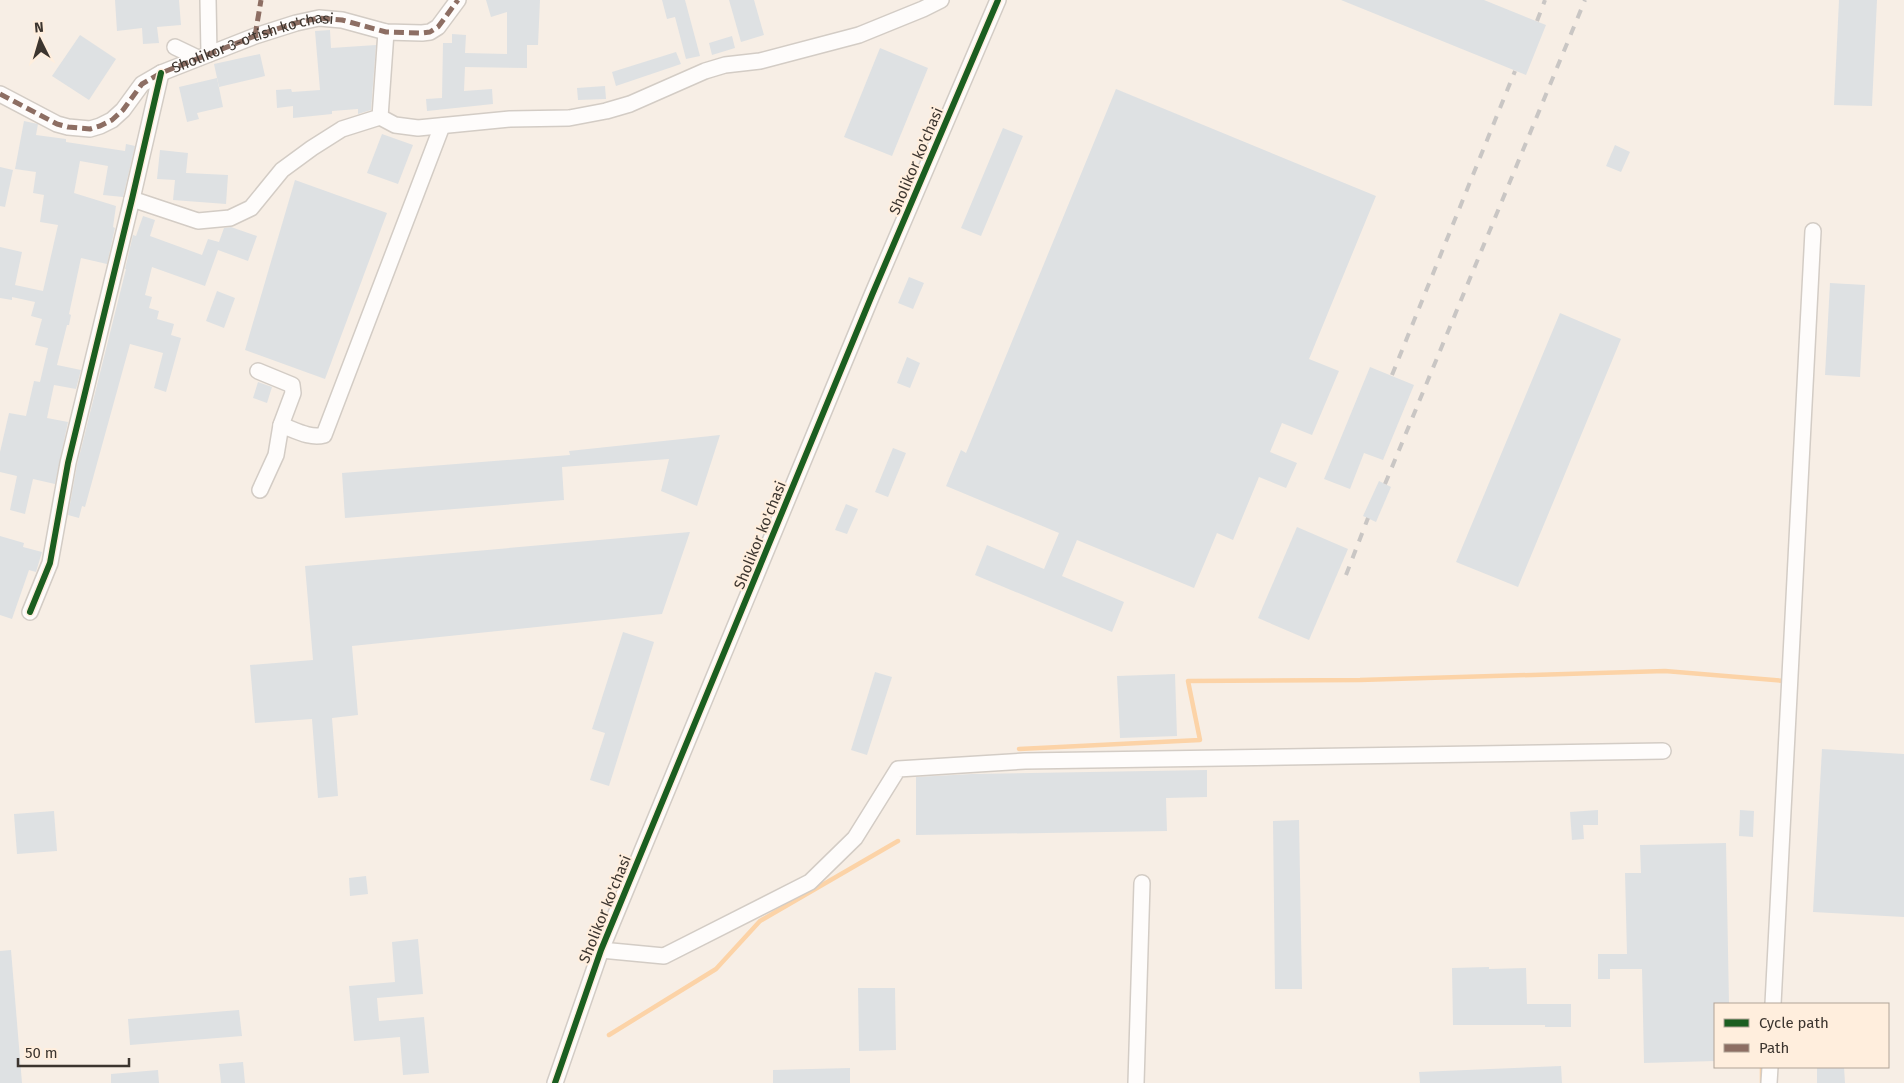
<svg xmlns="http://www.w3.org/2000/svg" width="1904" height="1083" font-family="'Fira Sans',sans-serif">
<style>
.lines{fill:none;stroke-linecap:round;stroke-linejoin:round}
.stream{stroke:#fcd3a7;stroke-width:4.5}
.building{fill:#dee1e3}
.minor-casing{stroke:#d3ccc5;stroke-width:18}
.minor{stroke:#fefcfb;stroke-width:15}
.rail{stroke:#c9c6c4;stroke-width:4;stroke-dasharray:9 9;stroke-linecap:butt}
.quiet{stroke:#8d6e63;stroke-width:5;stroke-dasharray:10 5;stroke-linecap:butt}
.cycleway-casing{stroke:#fed;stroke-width:9}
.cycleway{stroke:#1b5e20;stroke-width:6}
.labels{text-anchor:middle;stroke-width:4;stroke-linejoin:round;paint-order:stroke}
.street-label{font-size:15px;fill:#3c352f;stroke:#fed}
</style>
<rect width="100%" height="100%" fill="#f7eee5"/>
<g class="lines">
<g class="stream">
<path d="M1019,749L1200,740L1188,681L1360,680L1665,671L1785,681V683"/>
<path d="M609,1035L716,969L760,921L898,841"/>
<path d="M1762,1083V1067"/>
</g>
</g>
<g class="building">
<path d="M115,0H179L181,25L157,27L159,43L143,44L142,28L117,31Z"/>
<path d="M486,0H540L538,45H527V68L465,67L464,91L492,89L493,104L427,111L426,99L442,98L443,43H452V34L466,35L465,53L507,54V12L491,17Z"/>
<path d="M662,0H685L700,56L686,59L675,17L667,19Z"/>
<path d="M729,0H754L764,35L741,42Z"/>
<path d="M1341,0H1484L1546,25L1526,75Z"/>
<path d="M1839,0H1877L1872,106L1834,105Z"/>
<path d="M330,30L331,48L376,45L371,110L358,114V109L332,111V114L293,118V106L277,108L276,90L291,89L292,92L320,90L315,31Z"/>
<path d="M80,35L116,59L89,100L52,76Z"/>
<path d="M732,36L735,48L712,55L709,43Z"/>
<path d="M880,48L928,68L892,156L844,137Z"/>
<path d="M676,52L681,64L616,86L612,72Z"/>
<path d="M260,54L265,76L219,87L214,64Z"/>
<path d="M217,78L223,107L197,113L199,119L187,122L179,87Z"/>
<path d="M605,86L606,99L578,100L577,88Z"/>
<path d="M1116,89L1376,196L1309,359L1339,371L1312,435L1282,423L1270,452L1297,463L1286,488L1259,477L1233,540L1217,533L1194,588L1077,540L1062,576L1124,602L1112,632L975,575L987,545L1044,569L1059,533L946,486L961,450L966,453Z"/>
<path d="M24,121L38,124L36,135L66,139V142L125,151L126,144L135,146L123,197L103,195L108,166L80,161L74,193L116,206L113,227L115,228L107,264L81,258L69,314L71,315L69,325H67L57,365L81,370L76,389L54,385L47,418L68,422L55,484L33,479L25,514L10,510L17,476L0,472V452L9,413L26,416L34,381L40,382L48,348L35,345L42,319L31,316L35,302L12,297V300L0,298V247L22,252L15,285L43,291L58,225L40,222L44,195L33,193L36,172L15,169Z"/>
<path d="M1003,128L1023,136L981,236L961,228Z"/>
<path d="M382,134L413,145L398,184L367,173Z"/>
<path d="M1615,145L1630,152L1621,172L1606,166Z"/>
<path d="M160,150L188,153L186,173L228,175L226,204L173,200L175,180L157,179Z"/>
<path d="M0,167L13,170L5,207L0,206Z"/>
<path d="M295,180L387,213L325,379L245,350Z"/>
<path d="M143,216L155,220L150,236L202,255L208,239L219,242L224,228L231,227L257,236L248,261L218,250L205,286L152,267L145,295L152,297L149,308L159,311L157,319L174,324L171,335L181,338L166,392L154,388L163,353L130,344L85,507L82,506L79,518L68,515L77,465L126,269H125L133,235L136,236Z"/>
<path d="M909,277L924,283L913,309L898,303Z"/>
<path d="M1830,283L1865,285L1860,377L1825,375Z"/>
<path d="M217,291L235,298L224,328L206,321Z"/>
<path d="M1560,313L1621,339L1518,587L1456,562Z"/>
<path d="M907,357L920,363L910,388L897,383Z"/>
<path d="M1370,367L1414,385L1383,460L1364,453L1350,489L1324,479Z"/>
<path d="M258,382L272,387L267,403L253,398Z"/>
<path d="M720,435L697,506L661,491L669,459L562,467L564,500L345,518L342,473L570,455L569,451Z"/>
<path d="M893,448L906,453L888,497L875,492Z"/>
<path d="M1379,481L1391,487L1376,522L1363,516Z"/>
<path d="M846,504L858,509L847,534L835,530Z"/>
<path d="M1297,527L1348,549L1309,640L1258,618Z"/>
<path d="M690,532L662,614L352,646L358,715L332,718L338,796L318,798L312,719L255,723L250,665L313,660L305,566Z"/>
<path d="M0,536L24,543L23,547L42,552L36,572L29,570L12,619L0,615Z"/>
<path d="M623,632L654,642L609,786L590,780L605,733L592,729Z"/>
<path d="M875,672L892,677L867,755L851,750Z"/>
<path d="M1175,674L1177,736L1120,738L1117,676Z"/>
<path d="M1822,749L1904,754V917L1813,912Z"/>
<path d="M1207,770V797L1166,798L1167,831L916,835V777L972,774Z"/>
<path d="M1598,810V825H1583L1584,839L1572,840L1570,812Z"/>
<path d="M1740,810L1754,811L1753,837L1739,836Z"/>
<path d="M54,811L57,851L17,854L14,814Z"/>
<path d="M1299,820L1302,989H1275L1273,821Z"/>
<path d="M1726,843L1729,1004H1715V1061L1644,1063L1642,969H1610V979H1598V954H1627L1625,873H1641L1640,845Z"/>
<path d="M366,876L368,894L350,896L349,878Z"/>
<path d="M418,939L423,994L377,998L379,1021L424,1017L429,1073L403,1075L400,1037L354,1041L349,986L395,982L392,942Z"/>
<path d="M11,950L22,1083H0V951Z"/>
<path d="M1489,967V969L1526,968L1527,1004H1571V1027H1545V1025H1453L1452,968Z"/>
<path d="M858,988H895L896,1050L859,1051Z"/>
<path d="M239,1010L242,1036L130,1045L128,1019Z"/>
<path d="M243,1062L245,1083H221L219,1064Z"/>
<path d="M1561,1066L1562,1083H1420L1419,1072Z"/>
<path d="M1817,1067H1844L1845,1083H1817Z"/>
<path d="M850,1068V1083H773V1070Z"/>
<path d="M158,1070L159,1083H111V1074Z"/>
</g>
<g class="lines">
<defs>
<g id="minor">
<path d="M208,0L209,54"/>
<path d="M175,47L198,58"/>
<path id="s1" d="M0,94L57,124L68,127L90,129L100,126L112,120L123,110L142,84L161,73L255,36L296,23L319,18L342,20L386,32L422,33L430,32L438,27L458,0"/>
<path d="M380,117L395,125L418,128L510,119L569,118L606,111L630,104L705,71L725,65L760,61L859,35L923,9L941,0"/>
<path d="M132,199L198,221L230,218L251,208L282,170L312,148L342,129L380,117L386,32"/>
<path d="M258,371L292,385L293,393L281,425C295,430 310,439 324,435L442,126"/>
<path d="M260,490L276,455L281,425"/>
<path d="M30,612L50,563L68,463L132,199L161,73"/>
<path d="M601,950L664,956L810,882L855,838L898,769L1025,761L1663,751"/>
<path d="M1773,1004L1813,231"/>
<path d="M555,1083L601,950L872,295L998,0"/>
<path d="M1136,1083L1142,883"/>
<path d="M1769,1083L1770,1067"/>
</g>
</defs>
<use href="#minor" class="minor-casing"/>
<use href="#minor" class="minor"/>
<g class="rail">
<path d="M1537,21L1545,0"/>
<path d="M1392,375L1515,71"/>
<path d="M1385,484L1585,0"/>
<path d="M1346,575L1368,518"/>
</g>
<g class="quiet">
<path d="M255,36L261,0"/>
<path d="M0,94L57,124L68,127L90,129L100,126L112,120L123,110L142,84L161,73L255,36L296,23L319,18L342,20L386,32L422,33L430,32L438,27L458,0"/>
</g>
<defs>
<g id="cycleway">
<path d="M30,612L50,563L68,463L132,199L161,73"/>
<path d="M555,1083L601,950L872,295L998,0"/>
</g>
</defs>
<use href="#cycleway" class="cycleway-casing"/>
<use href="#cycleway" class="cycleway"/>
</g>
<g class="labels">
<g class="street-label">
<text dy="5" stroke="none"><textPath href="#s1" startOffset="288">Sholikor 3-o'tish ko'chasi</textPath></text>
<text transform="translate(916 161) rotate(-67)" y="5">Sholikor ko'chasi</text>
<text transform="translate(760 535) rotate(-68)" y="5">Sholikor ko'chasi</text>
<text transform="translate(605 909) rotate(-68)" y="5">Sholikor ko'chasi</text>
</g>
</g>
<rect x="1714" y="1003" width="175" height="65" fill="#ffeedd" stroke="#b1a497"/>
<rect x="1724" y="1019" width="25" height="8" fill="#1b5e20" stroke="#b1a497"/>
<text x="1759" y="1028" font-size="15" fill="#3c352f">Cycle path</text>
<rect x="1724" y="1044" width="25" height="8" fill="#8d6e63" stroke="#b1a497"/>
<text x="1759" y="1053" font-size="15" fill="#3c352f">Path</text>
<g transform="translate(40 40) rotate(355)" stroke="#ffeedd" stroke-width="4" paint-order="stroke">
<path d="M0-4L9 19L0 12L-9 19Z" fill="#3c352f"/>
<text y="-8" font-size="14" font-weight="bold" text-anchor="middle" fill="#3c352f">N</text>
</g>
<path d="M18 1058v8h111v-8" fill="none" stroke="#3c352f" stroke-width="2.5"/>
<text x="25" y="1058" font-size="15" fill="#3c352f" stroke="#ffeedd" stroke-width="4" paint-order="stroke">50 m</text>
</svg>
